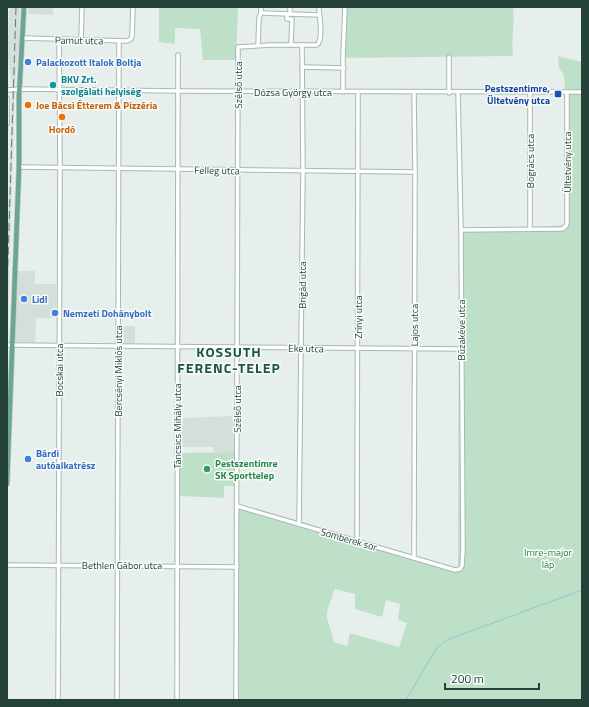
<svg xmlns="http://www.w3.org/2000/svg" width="589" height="707" font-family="'Titillium Web',sans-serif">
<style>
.built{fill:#d4dfda}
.green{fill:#bfe0c8;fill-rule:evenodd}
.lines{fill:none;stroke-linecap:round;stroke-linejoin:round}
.stream{stroke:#8ec9d4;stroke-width:1}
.minor-casing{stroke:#a8b8b2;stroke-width:5.5}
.major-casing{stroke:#c2cac8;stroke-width:6}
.minor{stroke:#fff;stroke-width:3.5}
.major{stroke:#6aa596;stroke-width:4.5}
.rail{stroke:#5f7d75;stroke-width:1;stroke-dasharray:8 4;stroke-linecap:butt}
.shop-dot{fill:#3f7fe0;stroke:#f7fbf9;stroke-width:1.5}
.culture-dot{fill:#0f9aa8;stroke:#f7fbf9;stroke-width:1.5}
.transit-dot{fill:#1a4fb4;stroke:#f7fbf9;stroke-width:1.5}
.food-dot{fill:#e8710a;stroke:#f7fbf9;stroke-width:1.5}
.leisure-dot{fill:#2e9e5b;stroke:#f7fbf9;stroke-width:1.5}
.labels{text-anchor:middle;stroke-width:3;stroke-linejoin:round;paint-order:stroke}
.street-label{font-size:10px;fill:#24423a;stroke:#f7fbf9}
.shop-label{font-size:10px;font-weight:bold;fill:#366cbe;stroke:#f7fbf9;text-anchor:start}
.culture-label{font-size:10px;font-weight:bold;fill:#0d838f;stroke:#f7fbf9;text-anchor:start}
.transit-label{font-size:10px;font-weight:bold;fill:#164399;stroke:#f7fbf9;text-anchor:end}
.food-label{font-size:10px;font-weight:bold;fill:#c56008;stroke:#f7fbf9;text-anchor:start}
.leisure-label{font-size:10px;font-weight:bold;fill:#27864d;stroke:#f7fbf9;text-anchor:start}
.park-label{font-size:10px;fill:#2d7a4b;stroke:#f7fbf9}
.district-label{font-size:14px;font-weight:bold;letter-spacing:1px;fill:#1f5548;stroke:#f7fbf9}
</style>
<rect width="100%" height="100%" fill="#e6efeb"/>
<g class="built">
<path d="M9,7H20L19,43L15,85L7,351V243L12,85L8,57Z"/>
<path d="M28,7H54L53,15L28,14Z"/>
<path d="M17,271H35V284H56V318H36L35,343L15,342Z"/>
<rect x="121" y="326" width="14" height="17"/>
<path d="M234,416V452H213V447H181L180,428H182V418Z"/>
</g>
<g class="green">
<path d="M159,7H238L236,60H203L200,29L175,28V44L159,42Z"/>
<path d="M344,7H513C515,23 511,39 513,56L342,58Z"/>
<path d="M558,56L582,62V700H235L234,503L270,515L458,568L459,228L538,227L565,225L566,223L565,90L564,76L559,67ZM335,589L355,594V609L382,617L386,600L400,604L398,620L407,623L399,647L350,633L347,646L334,642L327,618V611Z"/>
<path d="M234,452L235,486H224V498L180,496V453Z"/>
</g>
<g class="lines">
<path class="stream" d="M406,700L436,649L447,640L582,590"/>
<defs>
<g id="minor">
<path d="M261,13L319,15"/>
<path d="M287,14V19H292L291,45"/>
<path d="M290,14V7"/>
<path d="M23,38L127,41L131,39L132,36L133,7"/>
<path d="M81,39L82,7"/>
<path d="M258,45L259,18L261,13V7"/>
<path d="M449,57V93"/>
<path d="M302,67L344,68"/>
<path d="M7,90L24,89L179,91L582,92"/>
<path d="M343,92V56L345,7"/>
<path d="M530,92V229"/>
<path d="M7,98V124"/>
<path d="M19,167L415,172"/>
<path d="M461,230L562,229L566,226L567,223V93"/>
<path d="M7,345L461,349"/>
<path d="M237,506L455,570L460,569L462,566L463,549L461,230L458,93"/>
<path d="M299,524L303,171L302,45"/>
<path d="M357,542L358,92"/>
<path d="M414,558L415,172L414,93"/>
<path d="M7,565L237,567"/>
<path d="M58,700L60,168L59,39"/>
<path d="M117,700L119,41"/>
<path d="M177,700L178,55"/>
<path d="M236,700L238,47L271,45H317C324,39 319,16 319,7"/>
</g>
<path id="major" d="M7,484L19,167V96L24,7"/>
</defs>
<use href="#minor" class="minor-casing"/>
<use href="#major" class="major-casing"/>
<use href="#minor" class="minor"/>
<use href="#major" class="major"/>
<path class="rail" d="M7,291L16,7"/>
</g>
<g class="shop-dot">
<circle cx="28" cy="62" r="4"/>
<circle cx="24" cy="299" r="4"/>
<circle cx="55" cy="313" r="4"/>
<circle cx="28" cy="459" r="4"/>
</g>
<circle class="culture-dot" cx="53" cy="85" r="4"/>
<rect class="transit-dot" x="554" y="90" width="8" height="8" rx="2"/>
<g class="food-dot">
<circle cx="28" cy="105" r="4"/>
<circle cx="62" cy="117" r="4"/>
</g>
<circle class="leisure-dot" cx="207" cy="469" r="4"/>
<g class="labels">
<g class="street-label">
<text transform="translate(79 40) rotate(1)" y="4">Pamut utca</text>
<text transform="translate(238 85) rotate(-90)" y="4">Szélső utca</text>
<text x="293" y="96">Dózsa György utca</text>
<text transform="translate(530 161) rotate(-90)" y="4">Bogrács utca</text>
<text transform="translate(567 162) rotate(-90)" y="4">Ültetvény utca</text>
<text transform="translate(217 170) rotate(1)" y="4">Felleg utca</text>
<text transform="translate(302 285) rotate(-90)" y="4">Brigád utca</text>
<text transform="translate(358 317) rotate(-90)" y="4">Zrínyi utca</text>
<text transform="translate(414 325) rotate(-90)" y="4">Lajos utca</text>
<text transform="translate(461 330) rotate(-90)" y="4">Búzakéve utca</text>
<text transform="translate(306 348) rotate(1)" y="4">Eke utca</text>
<text transform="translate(59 370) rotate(-90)" y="4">Bocskai utca</text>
<text transform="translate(118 371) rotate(-90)" y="4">Bercsényi Miklós utca</text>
<text transform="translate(237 409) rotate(-90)" y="4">Szélső utca</text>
<text transform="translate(177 426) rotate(-90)" y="4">Táncsics Mihály utca</text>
<text transform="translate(349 539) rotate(16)" y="4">Somberek sor</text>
<text x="122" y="569">Bethlen Gábor utca</text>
</g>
<g class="shop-label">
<text x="36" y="66">Palackozott Italok Boltja</text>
<text x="32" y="303">Lidl</text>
<text x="63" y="317">Nemzeti Dohánybolt</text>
<text x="36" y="457">Bárdi<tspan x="36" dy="12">autóalkatrész</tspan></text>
</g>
<g class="culture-label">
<text x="61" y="83">BKV Zrt.<tspan x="61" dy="12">szolgálati helyiség</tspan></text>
</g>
<g class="transit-label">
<text x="550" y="92">Pestszentimre,<tspan x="550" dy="12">Ültetvény utca</tspan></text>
</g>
<g class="food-label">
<text x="36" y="109">Joe Bácsi Étterem &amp; Pizzéria</text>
<text x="62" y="133" text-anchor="middle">Hordó</text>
</g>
<g class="leisure-label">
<text x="215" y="467">Pestszentimre<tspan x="215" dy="12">SK Sporttelep</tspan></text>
</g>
<g class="park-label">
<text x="548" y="556">Imre-major<tspan x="548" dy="12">láp</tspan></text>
</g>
<g class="district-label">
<text x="229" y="357">KOSSUTH<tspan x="229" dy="16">FERENC-TELEP</tspan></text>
</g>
</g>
<rect width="589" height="707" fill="none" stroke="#24423a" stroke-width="16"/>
<path d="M445 683v6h94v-6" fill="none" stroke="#24423a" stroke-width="2"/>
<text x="451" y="683" font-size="12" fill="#24423a" stroke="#f7fbf9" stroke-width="3" paint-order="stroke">200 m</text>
</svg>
